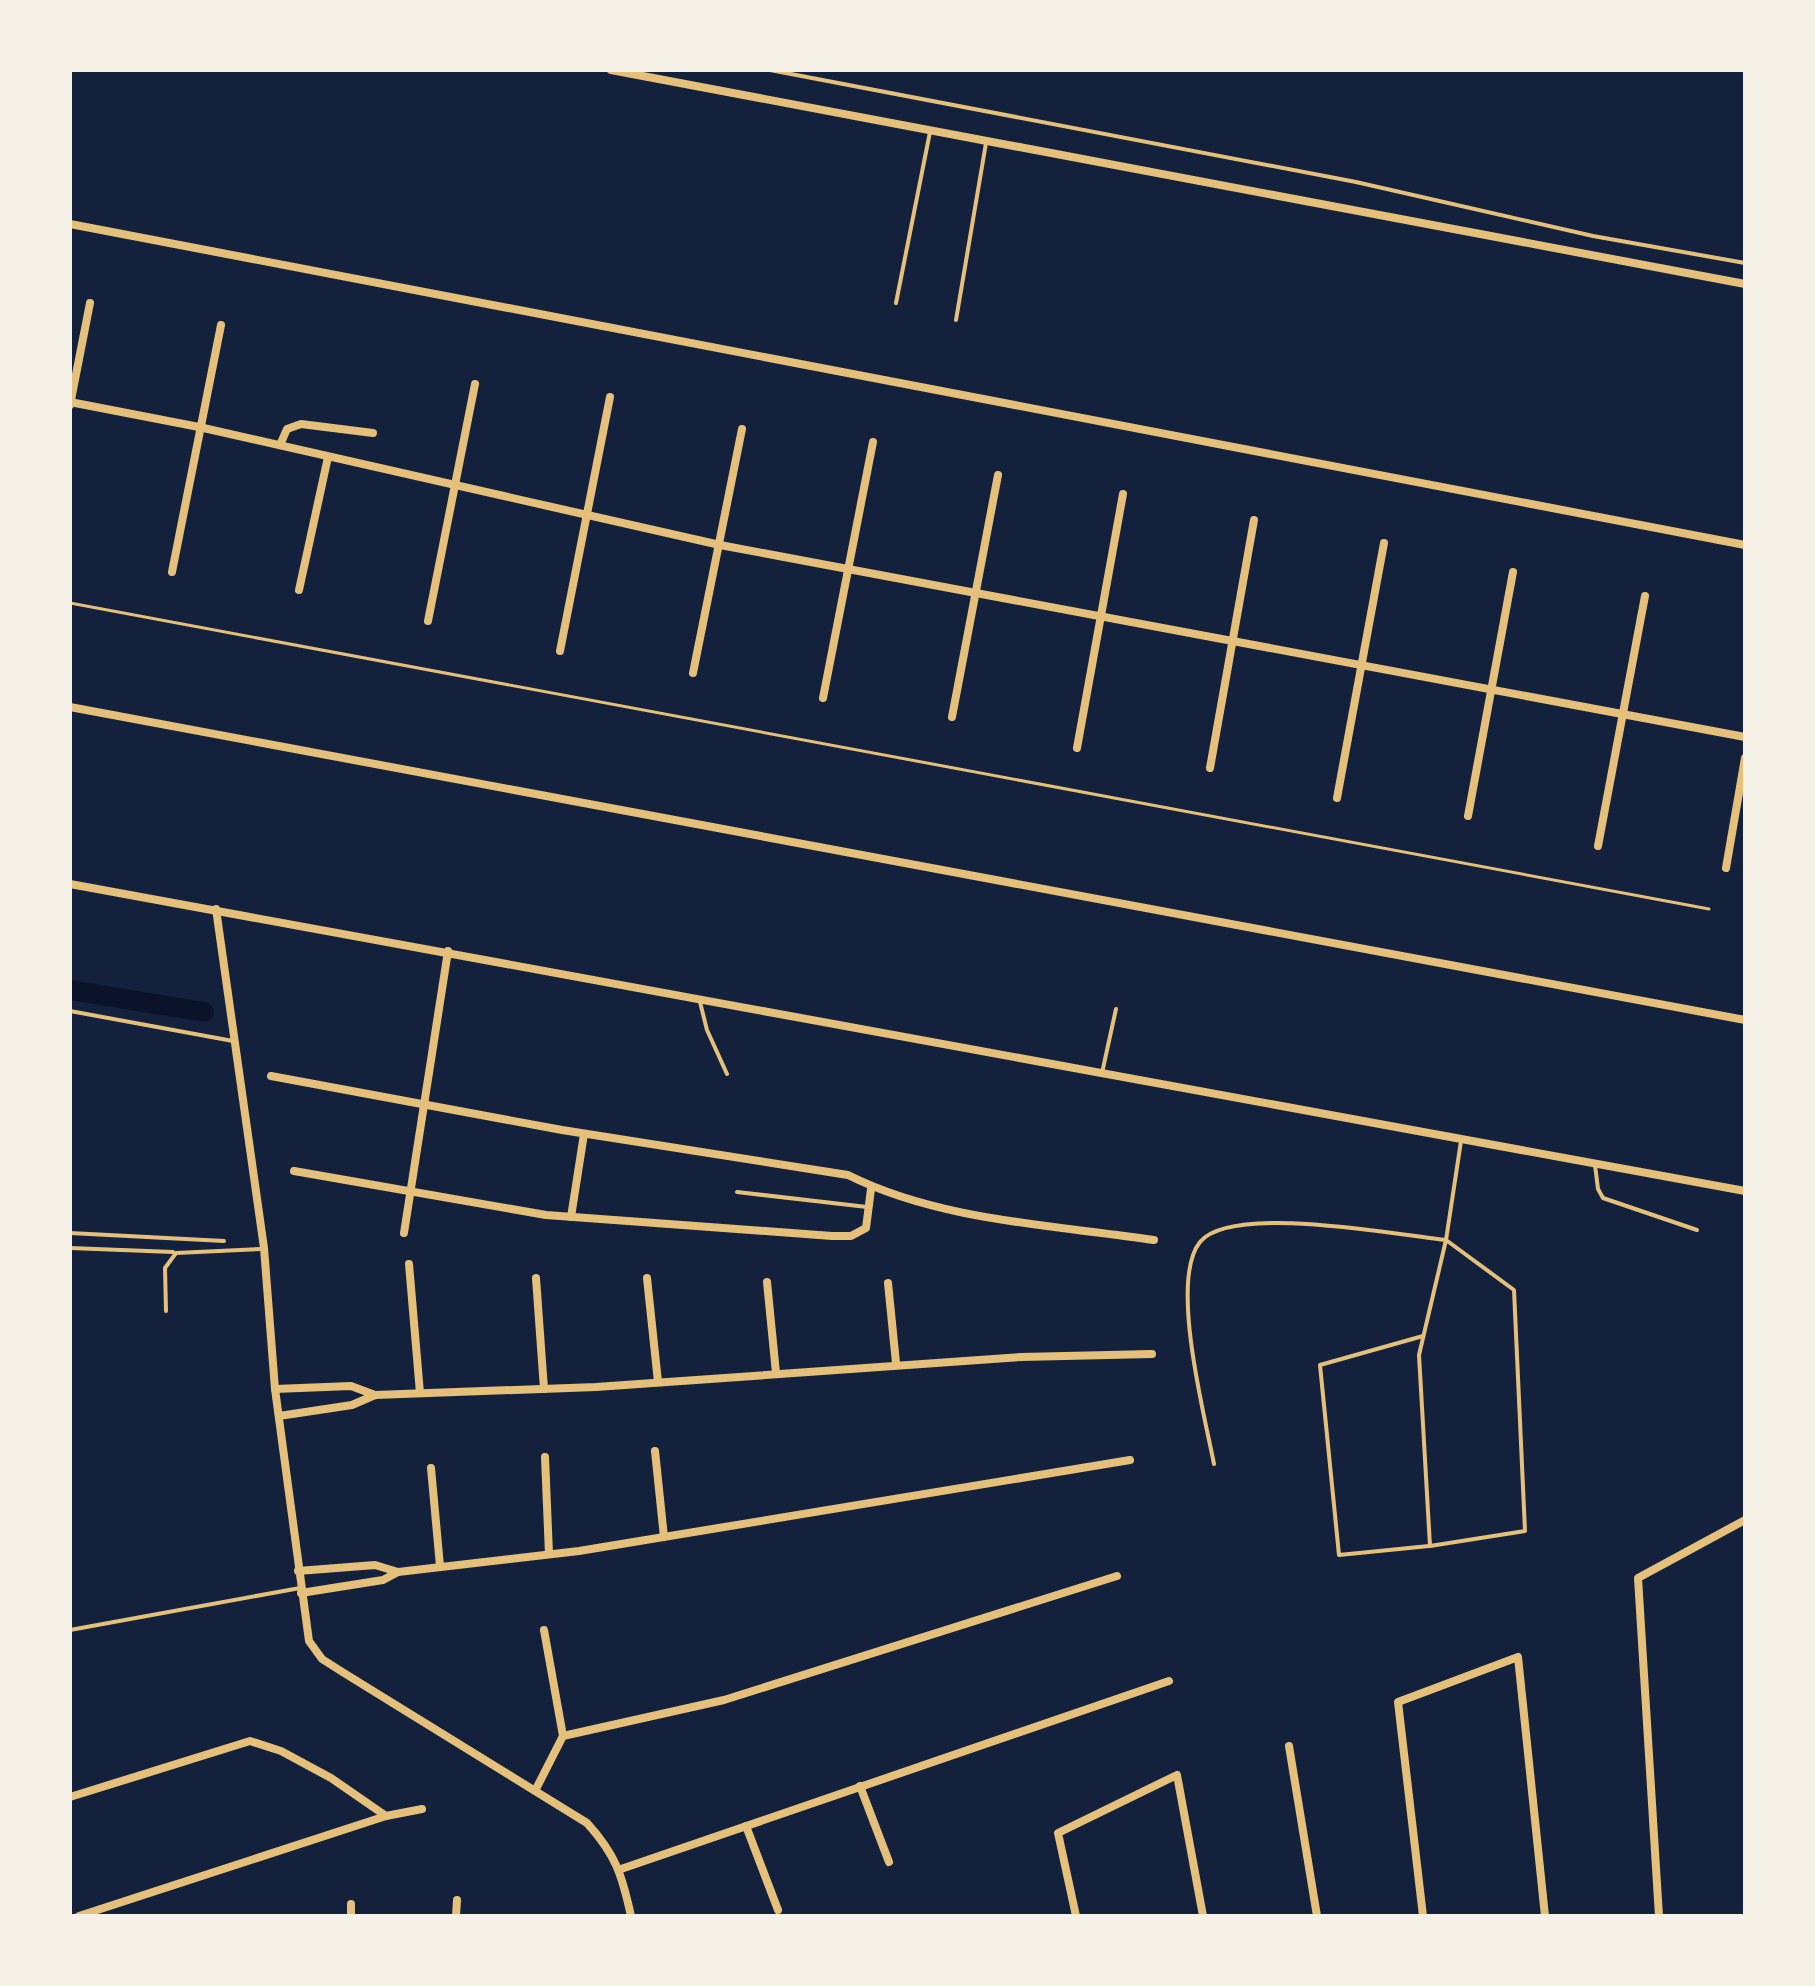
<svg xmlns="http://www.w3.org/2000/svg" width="1815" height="1986" font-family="Signika,sans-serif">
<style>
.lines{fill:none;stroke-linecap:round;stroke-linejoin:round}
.canal{stroke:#0b132b;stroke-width:20}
.path{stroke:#e5c07b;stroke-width:3}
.service{stroke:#e5c07b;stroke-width:4}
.minor{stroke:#e5c07b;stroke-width:8}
</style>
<rect width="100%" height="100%" fill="#14213d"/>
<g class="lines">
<path class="canal" d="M70,990L204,1012"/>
<path class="path" d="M70,603L1709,909"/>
<g class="service">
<path d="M770,70L1356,182L1593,236L1745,263"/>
<path d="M896,303L930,132"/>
<path d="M956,320L986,143"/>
<path d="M699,998L707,1030L727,1074"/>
<path d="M70,1011L233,1041"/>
<path d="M1102,1073L1116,1009"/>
<path d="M1595,1165L1598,1189L1603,1198L1697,1230"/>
<path d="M737,1192L867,1207"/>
<path d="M70,1233L224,1241"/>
<path d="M1446,1240L1514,1290L1525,1531L1430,1546L1419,1355Z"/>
<path d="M70,1248L173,1252"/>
<path d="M166,1311L165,1268L176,1253L262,1249"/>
<path d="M1423,1336L1320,1365L1339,1555L1429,1546"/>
<path d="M1214,1464C1205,1417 1169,1280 1200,1242C1231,1203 1398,1235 1446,1240L1461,1141"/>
<path d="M70,1630L300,1588"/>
</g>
<g class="minor">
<path d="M611,70L1745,284"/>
<path d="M70,224L1745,545"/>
<path d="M70,402L199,427L720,545L1745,737"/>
<path d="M70,405L90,303"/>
<path d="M280,445L287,429L301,424L373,433"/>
<path d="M172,572L221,325"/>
<path d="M299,590L328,457"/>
<path d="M428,621L475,384"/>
<path d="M560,651L610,397"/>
<path d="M693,673L742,429"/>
<path d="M823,698L873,442"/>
<path d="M70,707L1745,1020"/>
<path d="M952,717L998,475"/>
<path d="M1077,748L1123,494"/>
<path d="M1210,768L1254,520"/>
<path d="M1337,798L1384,543"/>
<path d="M1468,816L1513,572"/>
<path d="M1598,846L1645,596"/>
<path d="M1726,868L1745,758"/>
<path d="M70,884L1745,1191"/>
<path d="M216,909L264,1248L275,1389L309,1641L322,1659L344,1673L587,1823C616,1855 622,1875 631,1916"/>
<path d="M271,1076L562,1130L848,1175C940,1221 1053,1225 1154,1240"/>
<path d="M294,1171L546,1215L832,1236H851L866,1228L871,1189"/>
<path d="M571,1217L584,1134"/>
<path d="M404,1233L448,951"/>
<path d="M409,1264L420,1393"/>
<path d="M536,1278L544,1389"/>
<path d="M647,1278L658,1382"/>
<path d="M767,1282L776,1373"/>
<path d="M888,1283L896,1363"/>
<path d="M275,1389L351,1386L375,1395"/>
<path d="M279,1416L352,1405L375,1395L596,1387L1021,1357L1152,1354"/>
<path d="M655,1451L664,1537"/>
<path d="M545,1457L549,1554"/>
<path d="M431,1468L440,1566"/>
<path d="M298,1571L375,1565L398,1572"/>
<path d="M301,1593L383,1580L398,1572L579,1551L1130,1460"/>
<path d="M544,1630L563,1736"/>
<path d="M1289,1746L1317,1916"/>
<path d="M860,1786L889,1862"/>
<path d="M536,1789L563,1736L724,1700L1117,1576"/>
<path d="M70,1797L250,1741L281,1751L331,1778L386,1816"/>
<path d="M746,1826L778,1910"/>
<path d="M621,1869L1169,1681"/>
<path d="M79,1916L386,1816L422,1809"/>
<path d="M351,1916V1904"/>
<path d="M456,1916L457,1900"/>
<path d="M1076,1916L1058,1833L1177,1775L1203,1916"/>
<path d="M1423,1916L1398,1702L1518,1657L1545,1916"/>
<path d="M1659,1916L1638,1578L1745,1520"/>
</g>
</g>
<rect width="1815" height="1986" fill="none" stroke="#f6f1e7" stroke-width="144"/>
</svg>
